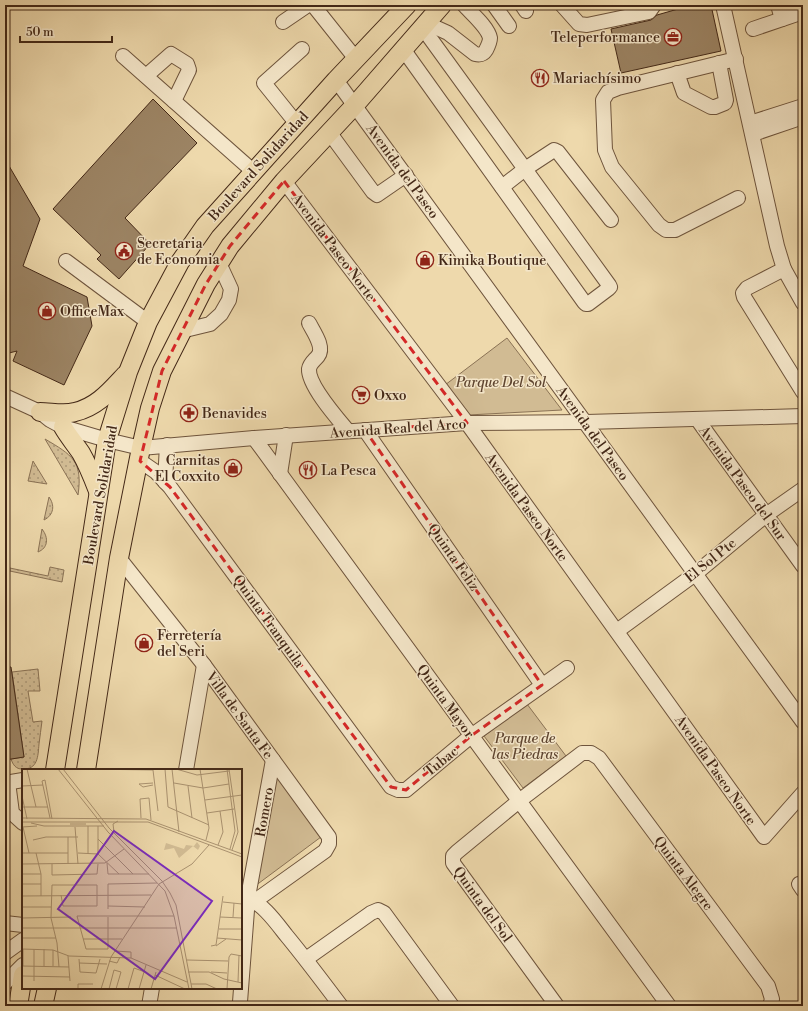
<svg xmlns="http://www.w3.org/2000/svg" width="808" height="1011" font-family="'Libre Bodoni',serif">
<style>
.park{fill:#d1bb93;stroke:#8a7255}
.garden{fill:url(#garden-dots);stroke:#8a7255}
.building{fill:#9c8464;stroke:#432817}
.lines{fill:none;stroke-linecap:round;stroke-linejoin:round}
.minor-casing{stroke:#6e543c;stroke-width:16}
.major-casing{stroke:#432817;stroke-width:20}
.minor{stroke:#f4e6c9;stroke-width:14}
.major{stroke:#eed9ac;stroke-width:18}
.marked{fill:none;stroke:#d62828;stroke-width:3;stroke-dasharray:8 5;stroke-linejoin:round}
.labels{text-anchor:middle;stroke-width:3;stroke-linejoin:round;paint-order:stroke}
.poi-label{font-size:14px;fill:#432817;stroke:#f4e6c9;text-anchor:start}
.street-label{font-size:14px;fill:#432817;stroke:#f4e6c9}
.park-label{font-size:14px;font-style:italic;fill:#5f4530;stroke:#f4e6c9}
.inset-road{fill:none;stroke:#aa9270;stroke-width:1}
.view{fill:#7b2cbf;fill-opacity:0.15;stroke:#7b2cbf;stroke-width:2}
.inset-edge{fill:none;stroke:#432817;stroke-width:2}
</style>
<defs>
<pattern id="garden-dots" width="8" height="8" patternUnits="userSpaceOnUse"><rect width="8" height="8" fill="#d1bb93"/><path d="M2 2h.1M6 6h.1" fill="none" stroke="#ab9877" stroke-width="1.8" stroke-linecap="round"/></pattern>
</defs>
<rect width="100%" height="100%" fill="#eed9ac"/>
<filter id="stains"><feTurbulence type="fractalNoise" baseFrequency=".005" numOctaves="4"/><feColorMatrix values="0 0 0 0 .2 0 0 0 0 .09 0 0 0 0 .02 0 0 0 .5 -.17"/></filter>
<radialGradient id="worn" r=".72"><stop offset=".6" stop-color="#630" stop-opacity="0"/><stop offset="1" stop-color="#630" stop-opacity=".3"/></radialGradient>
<g class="park">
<path d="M507,338L562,410L468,415L445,385Z"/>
<path d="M527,704L566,756L523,788L484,736Z"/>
<path d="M273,762L325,834L251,889Z"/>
</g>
<g class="garden">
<path d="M45,439C72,455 83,461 78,495Z"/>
<path d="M33,461L47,484L28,481Z"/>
<path d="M49,497C55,505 54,515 44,520Z"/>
<path d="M42,529C49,538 48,548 38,552Z"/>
<path d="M5,567L48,576L50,567L64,570L62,582L5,570Z"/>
<path d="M38,669L40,691H28L33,722L42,721C41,729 40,736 39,744C38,756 38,770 22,769C16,769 13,765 11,759L24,757L12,672Z"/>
</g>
<g class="building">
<path d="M677,5H711L721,51L621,73L611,29L651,20L657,15L678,9Z"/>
<path d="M153,99L197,143L125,218L150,244L119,279L97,259L101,255L53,209Z"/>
<path d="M5,159L40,219L23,266L87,297L92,326L64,385L13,361L17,351L5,354Z"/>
<path d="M5,667H11L24,757L5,760Z"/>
</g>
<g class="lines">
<defs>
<g id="minor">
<path d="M313,5L356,59"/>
<path d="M494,5L509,26"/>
<path d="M522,5L526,11"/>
<path d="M562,5L579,24L587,25L649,12L654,5"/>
<path d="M723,5L777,246L784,269L803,303"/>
<path d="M778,5L782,19"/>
<path d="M283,22L308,5"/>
<path d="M426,23L448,33L475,54C480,55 483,55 486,50C488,46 490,42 490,38C488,27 471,13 464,5"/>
<path d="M753,29L803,12"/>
<path d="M403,49L584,302L586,304H588L608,289L610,287L609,285L422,27"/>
<path d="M123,56L254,172"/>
<path d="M736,59L618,88L608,92L603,100L605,150L612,167L659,225L666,230H675L738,198"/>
<path d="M677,73L684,93L711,107H715L725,103L726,100L719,63"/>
<path d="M146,76L171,54L187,64L189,70L174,101"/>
<path d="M336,80L803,722"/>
<path d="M750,123L803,106"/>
<path d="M297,124L264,83L302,49"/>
<path d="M329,132L373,192L377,195L406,175"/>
<path d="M753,134L803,117"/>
<path d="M284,181L467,423L764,837L803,793"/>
<path d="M502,187L525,169L554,150L558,152L611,220"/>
<path d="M66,261L148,322"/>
<path d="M784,269L747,288L743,293L744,297L803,392"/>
<path d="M309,323C313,331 325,347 318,356C315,360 310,363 309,369C308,385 337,418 348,431"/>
<path d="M181,331L210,324L221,314L229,300L231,289L219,263"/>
<path d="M5,396L40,412L50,420L63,427L107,440L141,448L254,438L467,423L586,422L803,416"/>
<path d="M697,419L803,566"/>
<path d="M365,430L542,685"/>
<path d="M254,438L669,1006"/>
<path d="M140,461L156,472L170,487L391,787L398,790H406L471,736L567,668"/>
<path d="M280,474L286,435"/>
<path d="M165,482L167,445"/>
<path d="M119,558L204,665L329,837V844L325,851L255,901"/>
<path d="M617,631L695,574L766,515L803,489"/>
<path d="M186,770L204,665"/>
<path d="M8,782L12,813L23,823"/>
<path d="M5,783L23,780"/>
<path d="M799,884L803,890"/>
<path d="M246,897C263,904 275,921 286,935C305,958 323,982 341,1006"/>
<path d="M5,923L23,925"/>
<path d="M5,953L23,940"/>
<path d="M306,959L371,913L378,910L384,913L452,1006"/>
<path d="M5,983L23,965"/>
<path d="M149,1006L152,988"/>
<path d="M241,1006L240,1002L248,897L273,760"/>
<path d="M557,1006L453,863V856L457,852L519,801L582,753H591L599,758L768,986L772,999L770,1006"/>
</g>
<g id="major">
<path d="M40,412C51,412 64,415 75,412C97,407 110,391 125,375"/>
<path d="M63,427C68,436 75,444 81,453C88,465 93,478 98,491"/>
<path d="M55,770L107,440L128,372L148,322L180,262L205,226L336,80L407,5"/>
<path d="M86,770L119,558L141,448L150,408L162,371L206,284L230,246L284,181L355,105L442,5"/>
<path d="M18,1006L23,975"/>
<path d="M43,1006L47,988"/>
</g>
</defs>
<use href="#minor" class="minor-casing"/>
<use href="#major" class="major-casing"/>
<use href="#minor" class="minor"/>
<use href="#major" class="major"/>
</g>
<path class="marked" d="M284,181L467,423L365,430L542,685L471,736L406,790L391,787L170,487L140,461L162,371L206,284L230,246Z"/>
<defs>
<symbol id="office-ring" viewBox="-11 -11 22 22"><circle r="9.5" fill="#f4e6c9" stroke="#8f2418" stroke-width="1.5"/><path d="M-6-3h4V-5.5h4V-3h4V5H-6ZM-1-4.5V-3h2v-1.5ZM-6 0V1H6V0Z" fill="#8f2418"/></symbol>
<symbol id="restaurant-ring" viewBox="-11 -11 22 22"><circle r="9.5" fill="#f4e6c9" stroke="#8f2418" stroke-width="1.5"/><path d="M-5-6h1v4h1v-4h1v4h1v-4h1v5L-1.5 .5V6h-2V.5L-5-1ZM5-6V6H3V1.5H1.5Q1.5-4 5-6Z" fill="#8f2418"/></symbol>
<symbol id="civic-ring" viewBox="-11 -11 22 22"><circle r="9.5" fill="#f4e6c9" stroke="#8f2418" stroke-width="1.5"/><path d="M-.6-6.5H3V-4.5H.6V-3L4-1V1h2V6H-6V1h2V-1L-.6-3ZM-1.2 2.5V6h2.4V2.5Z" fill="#8f2418"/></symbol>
<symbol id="shop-ring" viewBox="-11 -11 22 22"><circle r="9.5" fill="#f4e6c9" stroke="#8f2418" stroke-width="1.5"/><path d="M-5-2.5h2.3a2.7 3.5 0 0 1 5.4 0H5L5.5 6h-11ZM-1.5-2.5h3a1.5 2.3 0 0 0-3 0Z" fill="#8f2418"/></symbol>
<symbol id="supermarket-ring" viewBox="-11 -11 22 22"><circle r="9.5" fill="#f4e6c9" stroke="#8f2418" stroke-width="1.5"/><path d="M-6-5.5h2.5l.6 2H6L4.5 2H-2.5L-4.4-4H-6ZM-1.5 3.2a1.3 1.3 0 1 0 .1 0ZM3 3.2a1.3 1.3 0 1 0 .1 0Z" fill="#8f2418"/></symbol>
<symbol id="pharmacy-ring" viewBox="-11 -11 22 22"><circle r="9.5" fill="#f4e6c9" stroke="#8f2418" stroke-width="1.5"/><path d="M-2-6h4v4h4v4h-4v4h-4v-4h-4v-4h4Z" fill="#8f2418"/></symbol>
</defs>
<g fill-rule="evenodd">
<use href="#office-ring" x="663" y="27" width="20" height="20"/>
<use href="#restaurant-ring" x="530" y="68" width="20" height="20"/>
<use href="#civic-ring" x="114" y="241" width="20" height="20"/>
<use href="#shop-ring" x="415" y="250" width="20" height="20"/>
<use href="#shop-ring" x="37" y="301" width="20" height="20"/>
<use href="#supermarket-ring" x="351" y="385" width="20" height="20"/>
<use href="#pharmacy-ring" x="179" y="403" width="20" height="20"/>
<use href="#shop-ring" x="223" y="458" width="20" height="20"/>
<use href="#restaurant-ring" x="298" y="460" width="20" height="20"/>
<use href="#shop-ring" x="134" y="633" width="20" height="20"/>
</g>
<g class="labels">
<g class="poi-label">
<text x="660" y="42" text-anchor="end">Teleperformance</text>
<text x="553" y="83">Mariachísimo</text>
<text x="137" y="248">Secretaria<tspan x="137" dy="16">de Economia</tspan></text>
<text x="438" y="265">Kimika Boutique</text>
<text x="60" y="316">OfficeMax</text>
<text x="374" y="400">Oxxo</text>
<text x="202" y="418">Benavides</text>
<text x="220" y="465" text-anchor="end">Carnitas<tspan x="220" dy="16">El Coxxito</tspan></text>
<text x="321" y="475">La Pesca</text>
<text x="157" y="640">Ferretería<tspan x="157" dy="16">del Seri</tspan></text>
</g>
<g class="street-label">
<text transform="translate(258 166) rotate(-48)" y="5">Boulevard Solidaridad</text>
<text transform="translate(403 171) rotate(54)" y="5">Avenida del Paseo</text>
<text transform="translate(334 247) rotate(53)" y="5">Avenida Paseo Norte</text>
<text transform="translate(398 428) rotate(-4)" y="5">Avenida Real del Arco</text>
<text transform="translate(593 433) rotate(54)" y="5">Avenida del Paseo</text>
<text transform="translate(743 483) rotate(54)" y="5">Avenida Paseo del Sur</text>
<text transform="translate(100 495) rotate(-80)" y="5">Boulevard Solidaridad</text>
<text transform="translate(527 507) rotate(54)" y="5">Avenida Paseo Norte</text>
<text transform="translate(454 557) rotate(55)" y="5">Quinta Feliz</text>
<text transform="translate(710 560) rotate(-39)" y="5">El Sol Pte</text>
<text transform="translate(269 621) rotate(54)" y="5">Quinta Tranquila</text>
<text transform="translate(446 701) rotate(54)" y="5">Quinta Mayor</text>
<text transform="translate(240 715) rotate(54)" y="5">Villa de Santa Fe</text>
<text transform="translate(441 761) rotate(-39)" y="5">Tubac</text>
<text transform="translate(716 770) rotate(55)" y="5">Avenida Paseo Norte</text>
<text transform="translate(264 812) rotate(-80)" y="5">Romero</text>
<text transform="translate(684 873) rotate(53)" y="5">Quinta Alegre</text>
<text transform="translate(483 904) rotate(54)" y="5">Quinta del Sol</text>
</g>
<g class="park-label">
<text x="501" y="387">Parque Del Sol</text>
<text x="525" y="743">Parque de<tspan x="525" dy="16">las Piedras</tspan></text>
</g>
</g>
<g transform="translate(22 769)">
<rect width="220" height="220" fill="#eed9ac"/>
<path d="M175,73L178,77L176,81L171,77L157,89L152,79L142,81L144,74L162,80L164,76L172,77Z" fill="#d1bb93"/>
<path class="inset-road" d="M5,0L14,38M36,0L86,63L143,122L152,147L167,220M41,0L87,59L140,112L148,124L154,136L170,220M65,0L131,1M143,0L146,38L187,56M150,0L157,63M154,0L175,6L207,2M178,0L187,59L184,71M205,0L213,62L208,80M207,0L216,63L210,81M131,1L136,42M23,11L30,50M23,11L20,12L28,49M131,14L117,15L121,18L131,16M152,14L181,19L207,15M0,17L21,16M166,17L170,49M0,27L5,50M183,31L220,26M0,38H26M185,44L212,40M0,49L124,50L220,85M119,49L118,30L127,29L129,51M0,53H126L220,88M9,54L22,57H82M48,55H64M66,57V84M76,57V85M0,58L15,57M1,58L7,84M53,58L56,95M92,63L91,55L96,52M76,70L111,105M11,71L24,68H56M196,76L201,63L198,42M0,84H46M14,84L19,105V127M56,84L76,85L97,105M85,94L86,105H127M0,95L83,94L102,80M30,95V106L75,105L76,95M46,95V68M0,105H19M0,115H19M0,127L129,126M201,133L220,135M86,137L123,138M0,138H29M86,140V115L135,114M86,148V180H64L55,147H152M198,148L220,149M211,148L212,134M0,149L49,148M0,159H155M197,160H220M0,169H34M195,169L220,171M61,170H100M189,177L194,176L201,127M194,177L204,170M0,180L31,181L47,187L109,189L165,213M12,180V212M31,181V197M93,182L109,183V189M46,187L48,212M57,190L58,203L74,204L78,190M165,191L206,192M87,192L95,194L98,188M57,194L85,195M0,197L47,198M1,197V180M22,197V180M37,198L35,174L29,149L30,116H75V137H41L39,126M166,203H187L202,210L220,214M189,203L205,204M133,206L163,220M0,207L48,208M216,213L217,186M169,215H184L195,220M56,220V215H71M79,220L89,188L137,115L170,95L187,76M87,220L92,201L99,203L94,220M106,220L112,199L123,203M117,220L124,196M129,220L134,203M205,220L207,188L209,185L220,187"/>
<path class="view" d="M92,62L190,132L133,210L36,140Z"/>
<rect width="220" height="220" class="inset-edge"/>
</g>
<rect width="808" height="1011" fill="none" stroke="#eed9ac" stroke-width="20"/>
<rect x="6" y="6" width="796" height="999" fill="none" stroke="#432817" stroke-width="2"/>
<rect x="10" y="10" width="788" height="991" fill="none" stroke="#432817"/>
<path d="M20 36v6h92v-6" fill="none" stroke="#432817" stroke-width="2"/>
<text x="26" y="36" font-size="12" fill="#432817" stroke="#f4e6c9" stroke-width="3" paint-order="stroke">50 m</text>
<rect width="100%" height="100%" filter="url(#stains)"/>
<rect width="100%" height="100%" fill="url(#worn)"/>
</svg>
